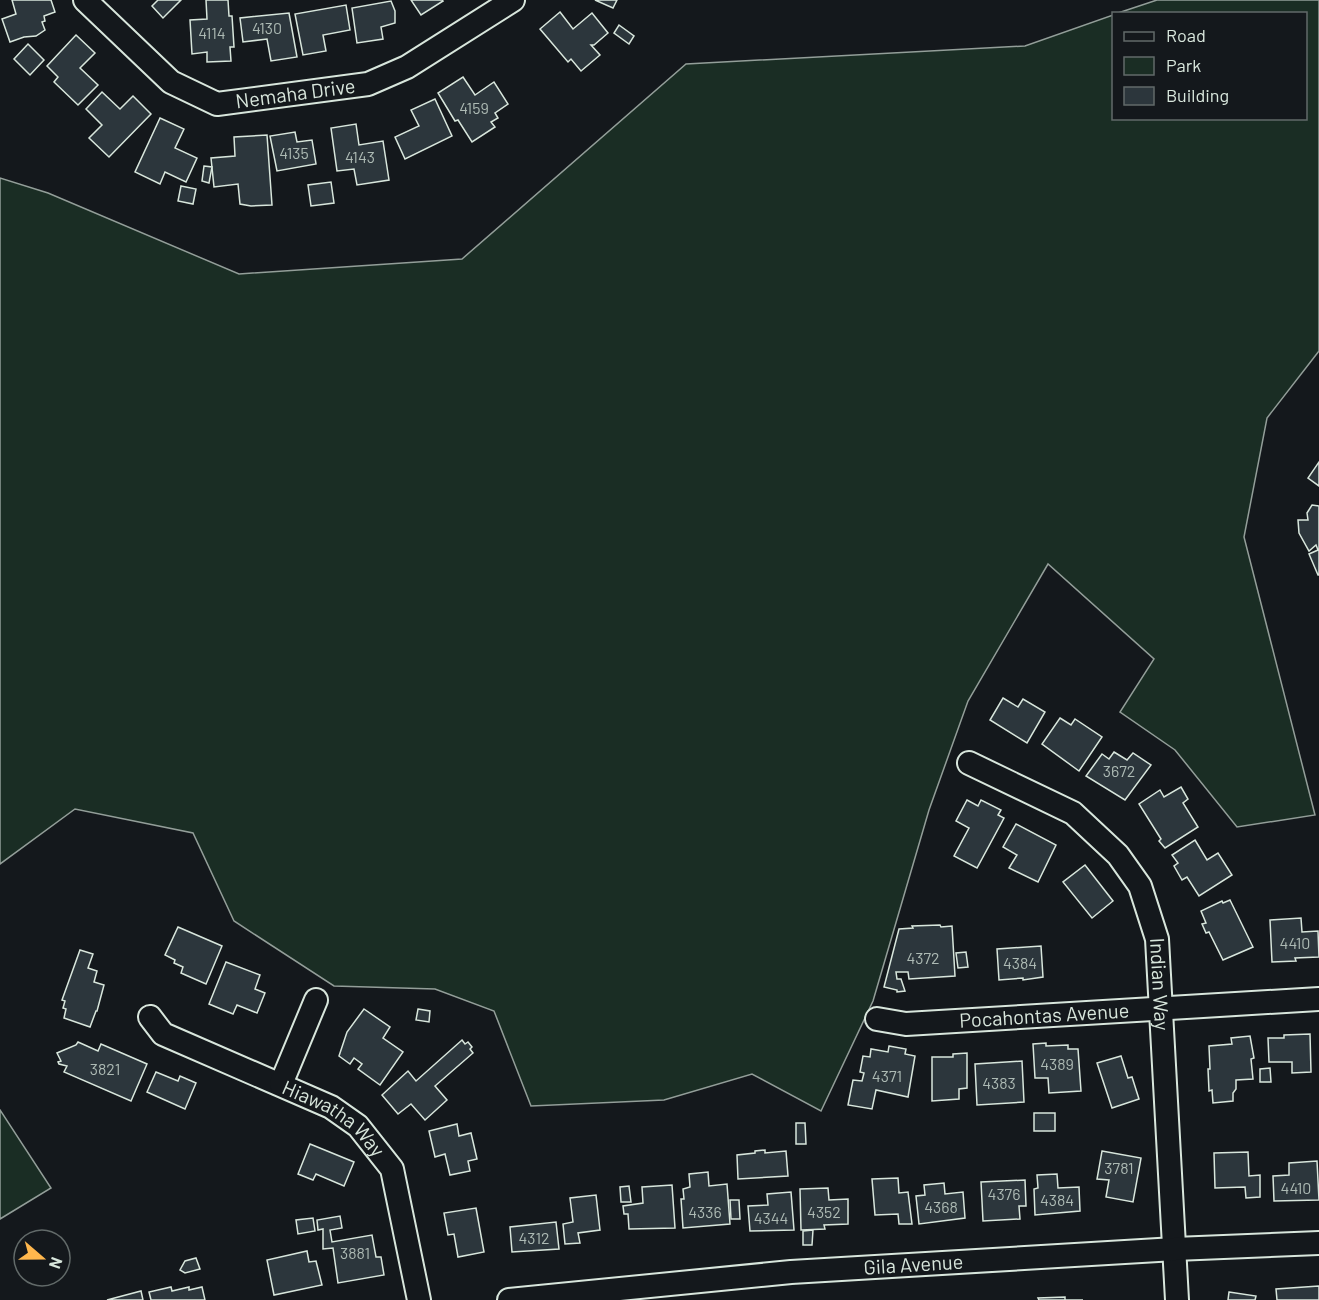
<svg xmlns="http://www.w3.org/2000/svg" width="1319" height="1300" font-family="Barlow,sans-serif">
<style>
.green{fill:#1a2d24;stroke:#939e99;stroke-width:1.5}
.building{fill:#2c363c;stroke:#d8e6dc;stroke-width:1.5}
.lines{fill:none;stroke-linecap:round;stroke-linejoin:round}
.minor-casing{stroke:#d8e6dc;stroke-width:26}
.minor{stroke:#14181c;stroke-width:22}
.labels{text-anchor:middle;stroke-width:4.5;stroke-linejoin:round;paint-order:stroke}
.number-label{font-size:16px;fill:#adbab4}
.street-label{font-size:20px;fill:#d8e6dc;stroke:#14181c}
</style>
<rect width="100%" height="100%" fill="#14181c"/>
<g class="green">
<path d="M1157,0H1319V351L1267,418L1244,537L1315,815L1237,827L1175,750L1120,712L1154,659L1048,564L968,701L929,810L873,1001L821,1111L752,1074L664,1100L531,1106L494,1011L435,989L334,986L234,921L193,833L75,809L0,864V178L48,193L239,274L462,259L686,64L1025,46L1113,15L1114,118H1306V14L1118,13Z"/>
<path d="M0,1110L51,1188L0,1219Z"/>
</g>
<g class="building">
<path d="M12,0H51L55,12L44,16L45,21L42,22L45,30L36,36L24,37L10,42L2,19L16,14Z"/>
<path d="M158,0H181L163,18L152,6Z"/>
<path d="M206,0H228L229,16H232L234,47H230L231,61L207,62V52L192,54L190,20L207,19Z"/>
<path d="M411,0H442L443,1L421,15Z"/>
<path d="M595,0H617L613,8Z"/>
<path d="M391,1L395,11V23L381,27L383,39L357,43L352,8Z"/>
<path d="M346,5L350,30L323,35L326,51L303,55L295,14Z"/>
<path d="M560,12L573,29L592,13L608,33L594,45H591L600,55L581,71L571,59L568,62L540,29Z"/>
<path d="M289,13L297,57L271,61L267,39L243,42L240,18Z"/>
<path d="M619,25L634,36L629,44L614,33Z"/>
<path d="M76,35L95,53L80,68L98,85L78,105L54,82L58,77L47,66Z"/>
<path d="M28,44L44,60L30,75L14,59Z"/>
<path d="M463,77L475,95L494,82L508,104L495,113L498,118L491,122L495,127L472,142L458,120L455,121L438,93Z"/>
<path d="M102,92L120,109L133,96L151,114L109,157L89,138L102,125L86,109Z"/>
<path d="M435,99L452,136L405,159L395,137L419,126L411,110Z"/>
<path d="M160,118L184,129L175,148L197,158L186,182L165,172L160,184L135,172Z"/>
<path d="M356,124L359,145L383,141L389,180L357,185L354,169L337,171L331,128Z"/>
<path d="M295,132L297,142L312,140L316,164L277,171L270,136Z"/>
<path d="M267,135L272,205L251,206L240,204L238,184L214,187L211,158L235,156L234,137Z"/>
<path d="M204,166L212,167L209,183L202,181Z"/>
<path d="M331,182L334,203L311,206L308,185Z"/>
<path d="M181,186L196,189L193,204L178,201Z"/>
<path d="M1319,462V486L1308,478Z"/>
<path d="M1312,505L1319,506V575H1318L1309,554L1318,550L1316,545L1309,551L1299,533L1298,520H1308L1307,513Z"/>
<path d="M1003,698L1018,707L1023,699L1045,712L1027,743L990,720Z"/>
<path d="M1060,718L1071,725L1075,719L1102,737L1079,771L1042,744Z"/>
<path d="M1114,752L1127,760L1133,753L1151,765L1125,800L1086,776L1102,754L1109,759Z"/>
<path d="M1181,787L1188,799L1183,803L1198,827L1165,848L1159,841L1161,839L1139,804L1160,790L1164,797Z"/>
<path d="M967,800L978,806L981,800L1001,810L998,815L1004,818L977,868L954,856L969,828L956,821Z"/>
<path d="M1016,824L1056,845L1038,882L1009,868L1017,855L1003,847Z"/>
<path d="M1195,840L1207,860L1218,853L1232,875L1199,896L1187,877L1182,880L1174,866L1178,863L1172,855Z"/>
<path d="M1085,865L1113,901L1092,918L1063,882Z"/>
<path d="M1230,900L1253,947L1223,960L1209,932L1206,933L1202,924L1206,923L1201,911L1222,901L1223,903Z"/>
<path d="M1301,918L1302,932L1318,931L1319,957L1295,958L1296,961L1272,962L1270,920Z"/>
<path d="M940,925L941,927L952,926L955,976L909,979L908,972H896L897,979H901L905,991L897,992V990L884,987L899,929L913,928L912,926Z"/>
<path d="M178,927L222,946L206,984L181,973L183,967L174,963L175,960L165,955Z"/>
<path d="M1041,946L1043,977L1023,980V978L999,980L997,949Z"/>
<path d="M80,950L93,954L88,968L97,971L94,982L104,985L97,1011H96L90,1027L64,1018L66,1009L63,1008L65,1001L62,1000Z"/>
<path d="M966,952L968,967L958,968L956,953Z"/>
<path d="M226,962L260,975L255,989L265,993L257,1013L237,1005L233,1014L209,1004Z"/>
<path d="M364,1009L390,1027L383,1038L403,1052L380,1085L358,1069L362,1064L354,1058L350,1064L339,1056L347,1032Z"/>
<path d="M418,1009L430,1011L429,1022L416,1020Z"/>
<path d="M1310,1034L1311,1072L1292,1073V1062H1269L1268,1038H1284V1035Z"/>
<path d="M1250,1036L1254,1058L1251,1059L1253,1079L1236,1080V1089L1233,1093V1101L1213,1103L1212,1090L1209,1091L1208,1069H1210L1209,1046L1232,1044L1231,1038Z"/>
<path d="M462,1040L465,1044L468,1042L472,1047L470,1049L473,1053L435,1086L447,1100L425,1120L411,1104L398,1114L382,1095L408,1071L416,1081Z"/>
<path d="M78,1042L98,1051L101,1044L147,1064L131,1101L64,1072L67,1066L59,1064L58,1062L61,1061L57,1053L76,1045Z"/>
<path d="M1046,1043V1046L1068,1045V1049H1078L1081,1091L1049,1093L1048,1078H1035L1033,1044Z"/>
<path d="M889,1046L906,1049L905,1054L915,1056L908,1097L876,1090L872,1109L848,1105L853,1080L862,1081L864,1073L860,1072L863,1056L870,1057L871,1049L888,1052Z"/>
<path d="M967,1053V1088L959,1089V1099L932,1101V1057H953V1054Z"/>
<path d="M1121,1056L1128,1078L1132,1077L1139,1099L1112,1108L1097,1063Z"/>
<path d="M1022,1061L1024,1102L977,1105L975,1064Z"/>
<path d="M1270,1068L1271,1082H1260V1069Z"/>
<path d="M156,1072L178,1081L180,1076L196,1083L185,1109L147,1092Z"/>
<rect x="1034" y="1113" width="21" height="18"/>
<path d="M796,1123H805L806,1144H796Z"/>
<path d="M457,1124L459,1136L471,1133L477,1159L468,1161L470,1171L450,1175L445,1154L435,1157L429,1131Z"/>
<path d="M310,1144L354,1162L344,1186L316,1174L313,1180L298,1174Z"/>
<path d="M765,1150V1153L786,1151L788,1176L738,1179L737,1155L755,1153V1151Z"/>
<path d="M1102,1151L1141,1158L1133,1202L1106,1197L1109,1180L1097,1179Z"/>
<path d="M1248,1152L1249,1176L1260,1175V1197L1246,1198L1245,1187L1215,1188L1214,1153Z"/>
<path d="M1317,1161L1319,1200L1274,1201L1273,1176L1289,1175V1163Z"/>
<path d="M708,1172L709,1186L727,1184L730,1224L683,1228L681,1199H684L683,1189L690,1187L689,1174Z"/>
<path d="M1057,1174L1058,1188L1079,1187L1080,1211L1035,1215L1034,1189L1038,1188L1037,1175Z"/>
<path d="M898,1178L899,1193L908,1192L912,1224H899L898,1214L875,1215L872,1179Z"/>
<path d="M1025,1180L1026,1206H1019L1020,1219L983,1221L981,1182Z"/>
<path d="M944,1183L945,1194L963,1192L965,1218L919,1224L916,1196L925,1195L924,1185Z"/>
<path d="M672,1185L675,1228L629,1229L628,1214H624L623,1206L643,1203L642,1187Z"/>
<path d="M629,1186L631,1202H621L620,1187Z"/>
<path d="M828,1188L829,1200L848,1199V1224L824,1225L825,1229L801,1230L800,1189Z"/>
<path d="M791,1192L794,1230L750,1231L748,1206L768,1205L767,1194Z"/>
<path d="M596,1195L600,1230L578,1233L580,1243L565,1244L563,1224L573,1222L570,1198Z"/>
<path d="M730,1200H739L740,1219H731Z"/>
<path d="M476,1208L484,1252L458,1257L454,1234L448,1235L444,1213Z"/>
<path d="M340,1216L342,1228L330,1230L332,1242L372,1235L376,1257H381L384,1275L338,1283L333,1248L323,1249V1229L318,1230L317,1220Z"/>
<path d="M313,1218L315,1231L298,1234L296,1220Z"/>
<path d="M556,1222L559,1249L512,1252L510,1227Z"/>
<path d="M813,1230L812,1245H803V1231Z"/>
<path d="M307,1251L309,1262L316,1261L322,1285L274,1295L267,1260Z"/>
<path d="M196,1258L200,1269L185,1273L180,1270L185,1261Z"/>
<path d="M1319,1286V1300H1277L1276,1289Z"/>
<path d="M171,1287L172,1291L189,1287V1290L202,1287L205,1300H151L149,1292Z"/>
<path d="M141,1291L143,1300H107Z"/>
<path d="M1229,1292L1256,1296L1255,1300H1228Z"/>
<path d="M1065,1297V1300H1083H1039L1038,1298Z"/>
</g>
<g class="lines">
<defs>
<g id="minor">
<path id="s1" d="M85,0L171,82L217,104L368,84L407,67L513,0"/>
<path id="s2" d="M969,763L1073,813L1118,855L1140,886L1157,939L1177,1300"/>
<path id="s3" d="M150,1017L163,1034L331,1107L358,1126L392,1169L419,1300"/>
<path id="s4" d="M877,1019L906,1024L1319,999"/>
<path d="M281,1084L316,1000"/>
<path id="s5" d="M509,1300L791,1272L1175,1249L1319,1243"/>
</g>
</defs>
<use href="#minor" class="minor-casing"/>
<use href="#minor" class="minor"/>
</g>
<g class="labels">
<g class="number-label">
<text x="267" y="34">4130</text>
<text x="212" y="39">4114</text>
<text x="474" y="114">4159</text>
<text x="294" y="159">4135</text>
<text x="360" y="163">4143</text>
<text x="1119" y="777">3672</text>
<text x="1295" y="949">4410</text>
<text x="923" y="964">4372</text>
<text x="1020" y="969">4384</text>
<text x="1057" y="1070">4389</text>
<text x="105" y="1075">3821</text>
<text x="887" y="1082">4371</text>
<text x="999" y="1089">4383</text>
<text x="1119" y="1174">3781</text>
<text x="1296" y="1194">4410</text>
<text x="1004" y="1200">4376</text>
<text x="1057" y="1206">4384</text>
<text x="941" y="1213">4368</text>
<text x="705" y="1218">4336</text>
<text x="824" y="1218">4352</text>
<text x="771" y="1224">4344</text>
<text x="534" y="1244">4312</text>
<text x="355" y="1259">3881</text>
</g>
<g class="street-label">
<text dy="7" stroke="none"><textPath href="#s1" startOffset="249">Nemaha Drive</textPath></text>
<text dy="7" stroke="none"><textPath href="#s2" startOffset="316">Indian Way</textPath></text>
<text dy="7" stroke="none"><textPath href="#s4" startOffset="168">Pocahontas Avenue</textPath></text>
<text dy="7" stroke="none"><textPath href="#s3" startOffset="213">Hiawatha Way</textPath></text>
<text dy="7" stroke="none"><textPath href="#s5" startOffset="406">Gila Avenue</textPath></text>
</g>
</g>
<rect x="1112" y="12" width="195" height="108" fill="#14181c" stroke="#626a69" stroke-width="1.5"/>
<rect x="1124" y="32" width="30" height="9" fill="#14181c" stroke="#626a69" stroke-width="1.5"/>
<text x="1166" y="42" font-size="18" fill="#d8e6dc">Road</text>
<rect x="1124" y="57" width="30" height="18" fill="#1a2d24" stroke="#626a69" stroke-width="1.5"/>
<text x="1166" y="72" font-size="18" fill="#d8e6dc">Park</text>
<rect x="1124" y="87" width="30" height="18" fill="#2c363c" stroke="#626a69" stroke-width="1.5"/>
<text x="1166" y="102" font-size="18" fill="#d8e6dc">Building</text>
<g transform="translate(42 1258) rotate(110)"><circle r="28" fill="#14181c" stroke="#626a69" stroke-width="1.5"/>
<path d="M0-4.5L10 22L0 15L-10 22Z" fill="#ffb74d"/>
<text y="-9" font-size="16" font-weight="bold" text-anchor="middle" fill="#d8e6dc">N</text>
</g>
</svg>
